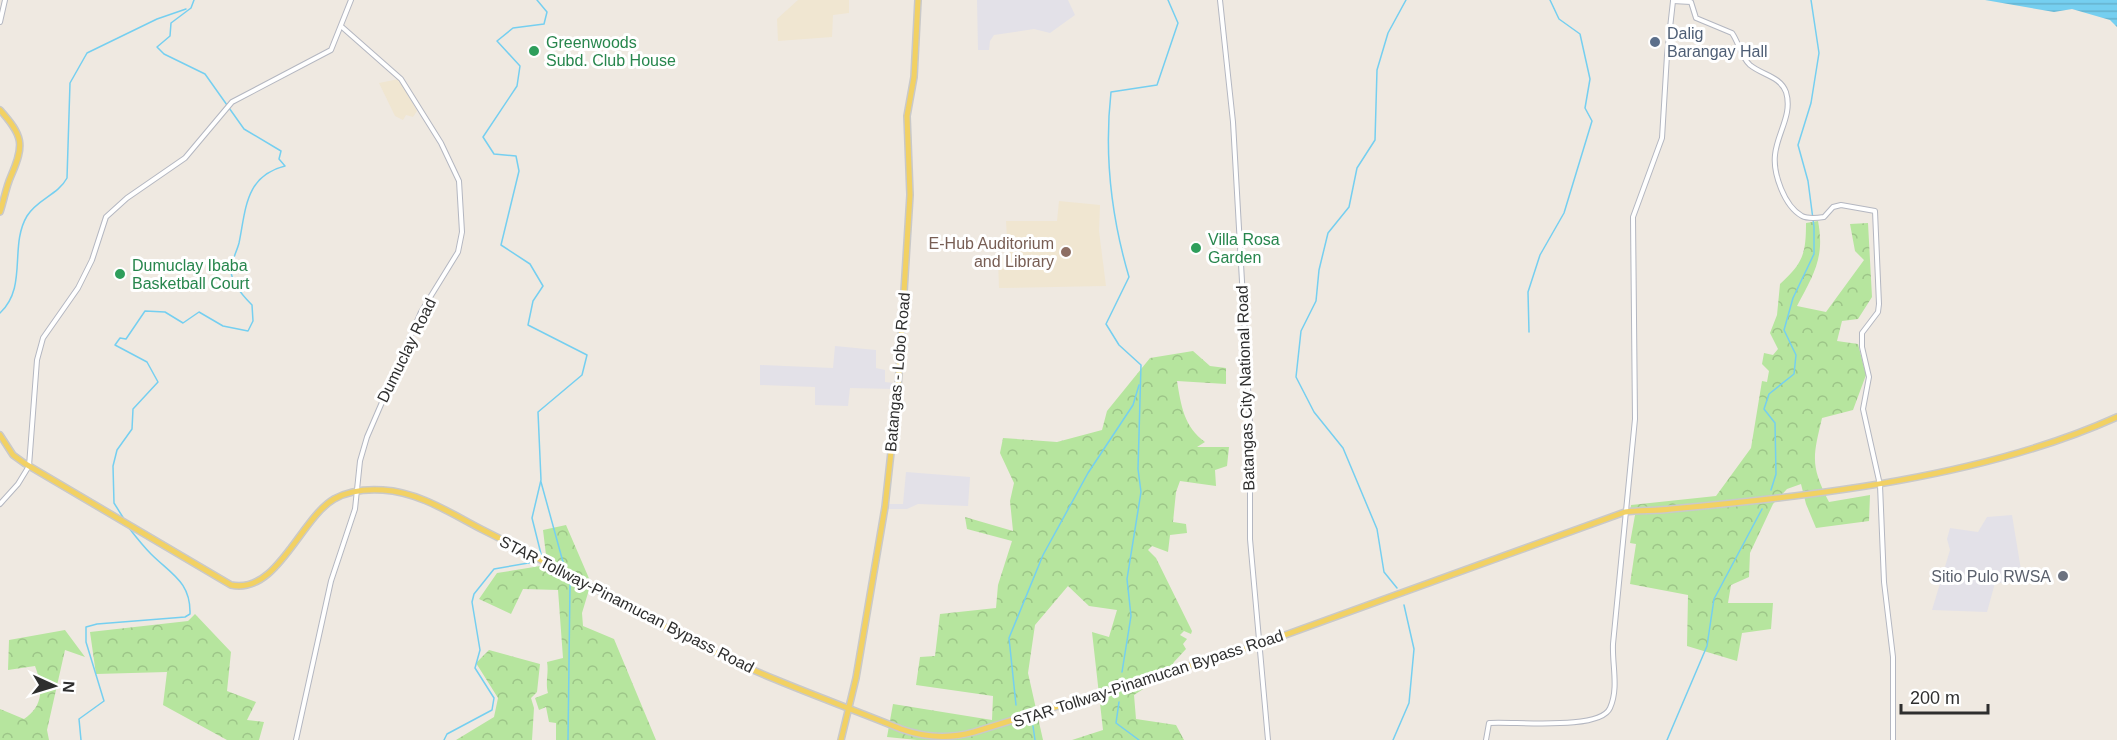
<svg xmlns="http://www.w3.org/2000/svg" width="2117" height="740" font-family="Arial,sans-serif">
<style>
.industrial{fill:#e3e1e8}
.education{fill:#f0e6d1}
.forest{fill:url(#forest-crowns)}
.water{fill:url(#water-rules)}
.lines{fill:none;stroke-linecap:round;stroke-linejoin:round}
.stream{stroke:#75cff0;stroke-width:1.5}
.minor-casing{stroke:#b4b7c1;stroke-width:6}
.major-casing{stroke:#c9c9c9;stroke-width:8}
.minor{stroke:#fff;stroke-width:4}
.major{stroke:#f2d163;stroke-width:5}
.service-dot{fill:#5c6f8a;stroke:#fff;stroke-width:2}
.leisure-dot{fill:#2e9e5b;stroke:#fff;stroke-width:2}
.education-dot{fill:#8d6e63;stroke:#fff;stroke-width:2}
.worship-dot{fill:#6b7280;stroke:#fff;stroke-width:2}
.labels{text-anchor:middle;stroke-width:6;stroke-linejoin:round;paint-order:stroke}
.service-label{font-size:16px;fill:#4e5e75;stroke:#fff;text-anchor:start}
.leisure-label{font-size:16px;fill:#27864d;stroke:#fff;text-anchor:start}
.education-label{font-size:16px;fill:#785e54;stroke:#fff;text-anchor:end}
.street-label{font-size:16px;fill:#2e2e2e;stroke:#fff}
.worship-label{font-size:16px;fill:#5b616d;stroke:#fff;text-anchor:end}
</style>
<defs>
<pattern id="forest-crowns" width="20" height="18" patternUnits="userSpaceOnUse" patternTransform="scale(1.5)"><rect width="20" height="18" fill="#b6e59e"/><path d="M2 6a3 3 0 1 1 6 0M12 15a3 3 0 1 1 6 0" fill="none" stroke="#9dc588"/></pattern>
<pattern id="water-rules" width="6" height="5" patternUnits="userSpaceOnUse" patternTransform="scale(1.5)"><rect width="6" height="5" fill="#75cff0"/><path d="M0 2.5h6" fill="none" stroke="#66b2ce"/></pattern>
</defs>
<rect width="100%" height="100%" fill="#efe9e1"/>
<g class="industrial">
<path d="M977,0H1068L1075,15L1050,33L1034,29L994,35L990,41L989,50H978Z"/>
<path d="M835,346L876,350V368L885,370V382L894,383V389L850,388L848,406L815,405V387L760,385V365L833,368Z"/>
<path d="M906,472L970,477L968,506L918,504L907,509H888L889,504H903Z"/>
<path d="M2012,515L2023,582L1995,583L1987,612L1932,610L1950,550L1947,539L1950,528L1978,532L1987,517Z"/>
</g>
<g class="education">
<path d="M798,0H849V13L833,15L832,37L778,41L777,19Z"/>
<path d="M399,79L417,111L413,117L406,115L403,120L395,116L379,83Z"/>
<path d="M1059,201L1100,205L1099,231L1106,286L999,288L998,260L1008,255L1006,221H1057Z"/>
</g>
<g class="forest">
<path d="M1818,221C1825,257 1814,274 1797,306L1826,312L1864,260L1855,251L1850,224L1868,223L1872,297L1858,319L1842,321L1837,341L1858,344L1866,375L1853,410L1822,418C1813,457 1810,465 1829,502L1870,495L1869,521L1816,528L1806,504L1801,484L1787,489L1773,504L1750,553L1749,577L1731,585L1728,603H1773L1771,629L1742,633L1737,661L1687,646L1688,595L1630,584L1636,544L1630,543L1635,515L1630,514L1631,505L1716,496L1751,448L1762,381L1767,382L1769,371L1762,364L1764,353L1773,355L1778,349L1770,333L1777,315L1780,284C1803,263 1806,254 1806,223Z"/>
<path d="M1193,351L1210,366L1226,368V384L1177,381C1181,405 1184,427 1205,442L1197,447H1229L1227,466L1215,470L1216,486L1180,481L1176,492L1173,522L1186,524L1187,533L1170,535L1168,552L1152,546L1148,550L1156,558L1192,631L1191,634L1184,631L1180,635L1187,639L1183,644L1186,649L1174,662L1168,673L1134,695L1136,719L1176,725L1184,740H1072L1103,730L1092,632L1109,637L1117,610L1089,606L1068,586L1035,625L1028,673L1043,740H917L887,737L893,704L992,720L993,696L916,685L920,657L935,656L940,614L996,608L998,585L1012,541L967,529L965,517L1013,531L1010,501L1014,483L1000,453L1003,438L1057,442L1102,430L1107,411L1150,358Z"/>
<path d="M566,525L591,583L582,613L583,626L614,639L656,740H556V723L549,722L546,707L539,710L535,698L548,693C545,682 549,673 547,662L563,658L558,590L523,589L511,614L479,599L497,573L540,566L546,555L543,530Z"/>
<path d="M195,614L231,652L227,691L256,702L247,720L264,722L259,740H227L163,705L167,672L96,674L90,632L188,621Z"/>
<path d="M65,630L85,657L65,650L47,730L49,740H0V709L24,719C44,706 43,687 35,666L8,670L9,640Z"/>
<path d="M489,650L540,664L537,692L531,698L534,708L532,740H456L494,717L498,698L476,663Z"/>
</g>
<path class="water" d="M1985,0H2117V27L2110,20L2072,9L2054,12Z"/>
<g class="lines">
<g class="stream">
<path d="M537,0L547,12L544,24L513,28L497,41L520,66L517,86L483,137L494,154L516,156L519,171L501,245L530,264L543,286L533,301L528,325L587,355L582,375L538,412L541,480L532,518L542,558"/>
<path d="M0,313C28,287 9,246 27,216C37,199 58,195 67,178L70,83L87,53L157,19L186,9"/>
<path d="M1529,332L1528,292L1540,255L1564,213L1592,121L1585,108L1590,79L1580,34L1559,19L1550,0"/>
<path d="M541,482L563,562"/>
<path d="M1771,490L1776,474L1775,423L1764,409L1769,394L1794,374L1796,355L1784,330L1793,298L1814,254V227L1808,181L1798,145L1811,103L1819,53L1811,0"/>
<path d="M124,519L114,503L113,466L117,450L132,429L133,409L158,382L147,362L115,345L120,338L126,339L145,311L165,312L183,323L199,312L223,326L248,331L253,321L252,305C244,297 231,283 231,270C231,262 237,251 239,243C246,209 245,176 285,166L279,159L281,151L244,129L205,74L164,54L157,47L170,36L171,23L191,8L194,0"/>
<path d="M1397,588L1384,572L1377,529L1343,448L1314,412L1296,377L1301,331L1316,301L1319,270L1328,233L1349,207L1357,168L1375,140L1377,70L1388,33L1406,0"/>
<path d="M1122,672L1131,616L1127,579L1141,492L1138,469L1141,365L1119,345L1106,324L1129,277C1111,216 1104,155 1111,92L1157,85L1178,23L1168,0"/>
<path d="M1119,702L1116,723L1139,740"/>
<path d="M1016,705L1009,638L1043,555L1088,473L1133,405L1139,385"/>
<path d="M1033,726L1035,740"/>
<path d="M81,740L79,719L104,701L86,642V627L97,624L185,617L190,614C191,582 171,574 151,554C143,546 136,537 129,528"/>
<path d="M444,740L447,734L492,710L494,698L475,668L480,650L472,602L474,594L494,569L540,561"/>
<path d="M568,740L570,585"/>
<path d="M1393,740L1409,703L1414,649L1404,605"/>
<path d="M1667,740L1707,646L1714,599L1762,509"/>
</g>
<defs>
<g id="minor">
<path d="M1220,0L1233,122L1250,423V539L1268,740"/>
<path d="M1673,1L1691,2L1696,18L1732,33C1739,43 1741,57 1750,65C1762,75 1780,76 1786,92C1793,115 1777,133 1775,155C1773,173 1784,206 1802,216C1808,219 1817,218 1824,217L1833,207L1841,205L1875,211L1879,304L1878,312L1862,333V347L1869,377L1863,409L1880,485L1884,582L1893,657V740"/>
<path d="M0,22L5,0"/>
<path d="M0,504L18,484L29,466L37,360L43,338L78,288L92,260L106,217L127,198L185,158L232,102L331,50L351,0"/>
<path d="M296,740L331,581L355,509L360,461L367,437L421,312L458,252L462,232L459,181L441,143L401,79L342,27"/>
<path d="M1486,740L1489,723C1513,721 1600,731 1610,708C1619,688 1612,665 1613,644L1635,419L1633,217L1662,138L1667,55L1673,1"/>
</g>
<g id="major">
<path d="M0,110C23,136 25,144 11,176C6,187 4,200 0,212"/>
<path d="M0,435L13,455L24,463L231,585C277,595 300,519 334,499C348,491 367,489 383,490C419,492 452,514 483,530C559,568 633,610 708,649C770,680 837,703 901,729C926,738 949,739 974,732L1260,644L1625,512C1640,510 1656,511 1671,509C1815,496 1984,477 2117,417"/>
<path d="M841,740L856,678L885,507L898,388L910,195L907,116L914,77L918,0"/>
</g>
</defs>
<use href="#minor" class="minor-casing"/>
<use href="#major" class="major-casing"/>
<use href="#minor" class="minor"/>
<use href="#major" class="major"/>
</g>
<circle class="service-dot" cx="1655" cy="42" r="6"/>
<g class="leisure-dot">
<circle cx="534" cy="51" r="6"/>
<circle cx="1196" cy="248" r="6"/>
<circle cx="120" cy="274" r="6"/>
</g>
<circle class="education-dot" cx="1066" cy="252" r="6"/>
<circle class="worship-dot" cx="2063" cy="576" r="6"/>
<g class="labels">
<g class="service-label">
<text x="1667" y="39">Dalig<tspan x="1667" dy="18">Barangay Hall</tspan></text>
</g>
<g class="leisure-label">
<text x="546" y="48">Greenwoods<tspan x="546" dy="18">Subd. Club House</tspan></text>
<text x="1208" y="245">Villa Rosa<tspan x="1208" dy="18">Garden</tspan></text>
<text x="132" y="271">Dumuclay Ibaba<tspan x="132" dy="18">Basketball Court</tspan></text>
</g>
<g class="education-label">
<text x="1054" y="249">E-Hub Auditorium<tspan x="1054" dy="18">and Library</tspan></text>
</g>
<g class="street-label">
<text transform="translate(406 350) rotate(-64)" y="6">Dumuclay Road</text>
<text transform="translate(897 372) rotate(-85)" y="6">Batangas - Lobo Road</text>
<text transform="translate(1245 388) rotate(-92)" y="6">Batangas City National Road</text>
<text transform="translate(627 604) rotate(27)" y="6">STAR Tollway-Pinamucan Bypass Road</text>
<text transform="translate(1148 678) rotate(-18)" y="6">STAR Tollway-Pinamucan Bypass Road</text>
</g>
<g class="worship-label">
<text x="2051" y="582">Sitio Pulo RWSA</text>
</g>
</g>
<g transform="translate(54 686) rotate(94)" stroke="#ffffff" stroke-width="4.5" paint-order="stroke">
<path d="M0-4.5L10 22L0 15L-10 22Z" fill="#2e2e2e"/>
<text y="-9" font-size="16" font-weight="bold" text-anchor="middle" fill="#2e2e2e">N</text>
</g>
<path d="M1901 704v9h87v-9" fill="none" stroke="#2e2e2e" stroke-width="3"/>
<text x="1910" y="704" font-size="18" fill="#2e2e2e" stroke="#ffffff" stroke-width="4.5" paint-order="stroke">200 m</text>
</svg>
